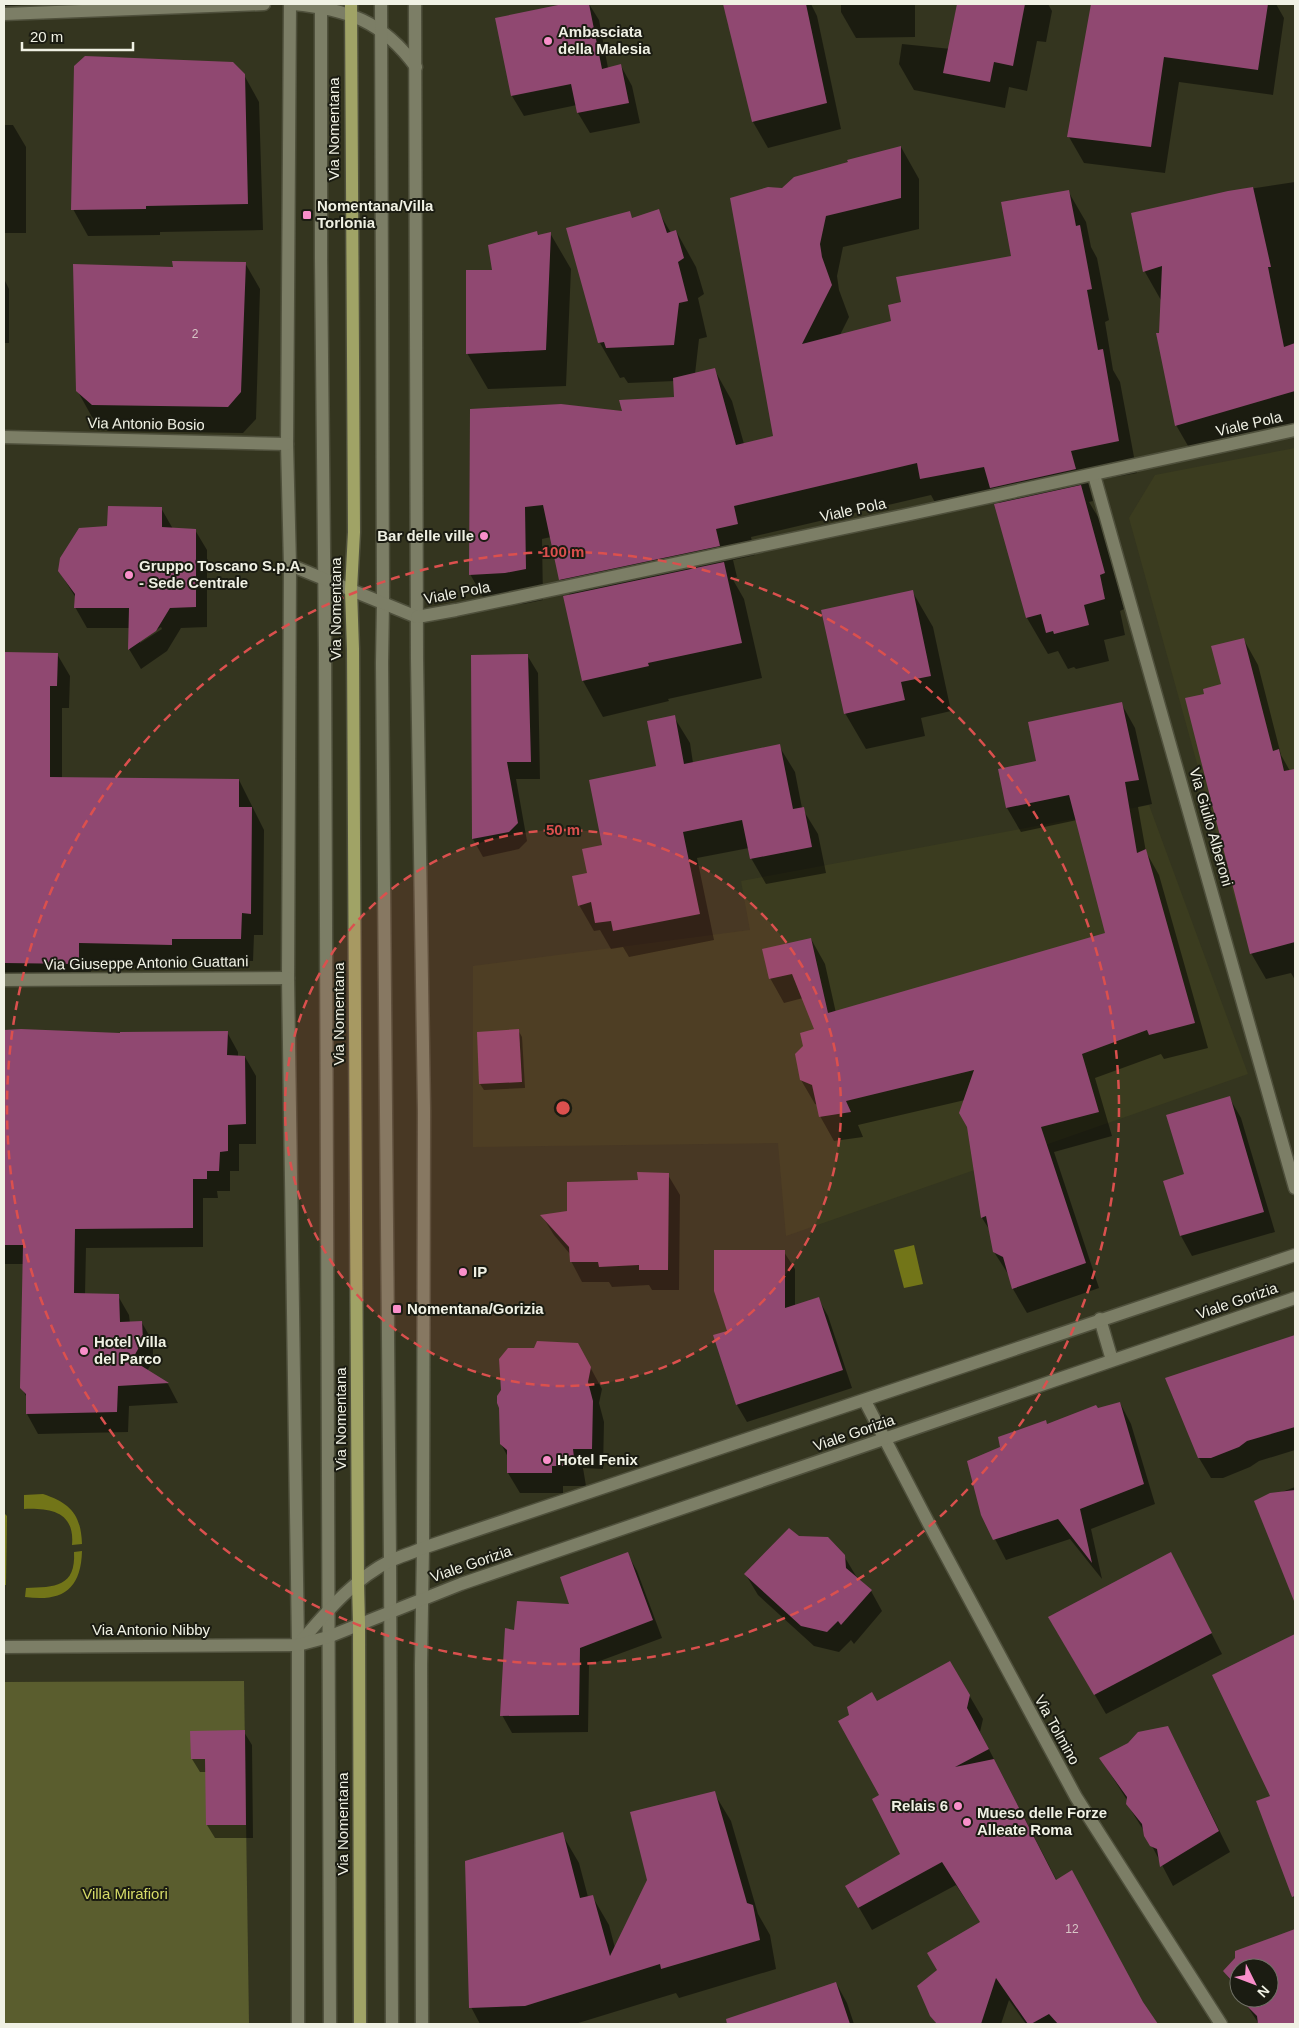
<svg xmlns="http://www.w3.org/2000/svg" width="1299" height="2028" font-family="Helvetica,sans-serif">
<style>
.built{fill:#3b3c1f}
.green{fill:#5a5d2e}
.water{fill:#727518}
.shadow{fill:#0007;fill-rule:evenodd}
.building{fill:#904871}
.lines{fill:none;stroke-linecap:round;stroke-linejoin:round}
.minor-casing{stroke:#4f503c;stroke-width:15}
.major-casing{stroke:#4f503c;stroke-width:15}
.minor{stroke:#7c7e66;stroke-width:12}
.major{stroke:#a0a366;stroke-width:12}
.ring{fill:none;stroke:#db504e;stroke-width:2.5;stroke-dasharray:9 6}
.poi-dot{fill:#f98fca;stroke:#1b1c12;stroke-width:2}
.labels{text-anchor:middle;stroke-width:4;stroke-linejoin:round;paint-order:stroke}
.number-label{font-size:12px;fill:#d8c7c7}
.poi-label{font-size:15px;font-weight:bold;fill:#f0f1e4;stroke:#1b1c12;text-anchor:start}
.street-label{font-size:15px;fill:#f0f1e4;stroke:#1b1c12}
.park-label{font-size:15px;fill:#d6db67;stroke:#1b1c12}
.centre{fill:#db504e;stroke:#1b1c12;stroke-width:2.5}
.ring-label{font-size:15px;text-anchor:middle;font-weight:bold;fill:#db504e;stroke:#1b1c12;stroke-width:4;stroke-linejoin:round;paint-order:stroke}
</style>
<rect width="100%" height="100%" fill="#34351f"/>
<g class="built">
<path d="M1295,448V918L1244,933L1129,518L1155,475Z"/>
<path d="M1149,805L1248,1074L786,1236L778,1143L473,1147V966L750,930L741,881Z"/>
</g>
<path class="green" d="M244,1681L249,2024H4V1682Z"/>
<g class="water">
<path d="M914,1245L923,1284L904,1288L894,1250Z"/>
<path d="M43,1494C70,1503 81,1514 82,1544L72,1545C75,1512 51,1508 24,1509V1495Z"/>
<path d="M4,1513L7,1516L6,1585H4Z"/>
<path d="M82,1551C81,1590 62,1602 25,1597L26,1588C55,1587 76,1587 74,1552Z"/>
</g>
<g class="shadow">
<path d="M4,4H38L4,6Z"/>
<path d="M569,4H589L599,20L608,68L621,66L632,86L640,123L590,133L578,113L577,105L524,116L512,96L497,19Z"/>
<path d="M725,4H811L817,16L841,129L768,148L753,122Z"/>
<path d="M841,4H915V37L856,38L841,12Z"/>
<path d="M979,4H1048L1052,11L1046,42L1037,41L1027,91L1009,87L1005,108L914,90L899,64L902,44L971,51Z"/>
<path d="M1097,4H1276L1284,18L1273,95L1179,82L1165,173L1084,163L1069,137L1091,8Z"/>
<path d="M244,75L259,102L263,230L160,232V235L88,236L73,209Z"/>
<path d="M4,125H13L26,147V233H4Z"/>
<path d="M901,147L919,179V229L843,247L837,276L839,290L849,317L840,335L892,322L902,303L1013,257L1068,191L1086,222L1091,247L1097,258L1109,320L1105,322L1113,370L1120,382L1137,473L1088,482L1093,501L1089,502L1101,522L1124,609L1120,611L1125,635L1104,640L1109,661L1076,669L1074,667L1068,669L1058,651L1048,654L1027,618L996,505L1000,504L998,499L939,510L931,495L751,537L755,555L733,560L737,577L732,578L744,599L762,678L668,699L669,701L603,717L583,681L564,597L570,596L560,579L551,537L542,539L543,600L523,604L488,606L470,574L471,410L623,413L676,398L675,381L628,383L624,377L620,378L600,343L632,219L658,211L671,233L676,231L696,267L704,294L698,298L707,337L699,339L695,374L714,369L732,401L744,444L775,437L782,189Z"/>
<path d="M1295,182V429L1195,458L1176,425L1160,334L1162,302L1145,272L1133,214L1229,192Z"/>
<path d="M537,232L539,236L550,233L571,269L566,386L488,389L467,353Z"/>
<path d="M245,263L260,289L256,419L243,433L108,431L92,417L77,390L174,269Z"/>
<path d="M4,279L9,289V343H4Z"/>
<path d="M161,508L173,529L195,530L207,550V627L181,628L167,651L141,669L129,649L130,628H87L75,607L76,598L59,571L108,528ZM161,627L162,629L140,643V640Z"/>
<path d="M912,591L933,627L951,711L921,718L925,736L866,749L845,713Z"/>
<path d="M1244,640L1258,665L1281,755L1290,771L1295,770V980L1291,973L1266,979L1251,953L1206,694L1222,685Z"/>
<path d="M4,654H57L70,676L69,708H62V778L239,780L264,830L263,935H254L253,961H184V966L91,965V985H4Z"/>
<path d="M527,655L538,673L540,779H516L527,841L519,849L483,857L473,839L472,656Z"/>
<path d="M1121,703L1135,728L1152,804L1138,807L1146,852L1159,875L1208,1048L1164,1059L1161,1054L1095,1078L1112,1136L1054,1152L1099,1288L1027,1313L1013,1289L1010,1277L994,1252L991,1232L982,1218L965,1100L858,1125L863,1137L834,1141L820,1116L818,1105L815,1104L801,1080L804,1047L816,1030L803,998L784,1003L770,978L811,939L825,964L836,1013L1106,934L1077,820L1021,832L1007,808L999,770L1037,762Z"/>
<path d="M674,717L690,743L693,763L779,746L795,772L802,808L818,834L826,873L766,884L751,858L749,848L697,858L714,940L629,957L623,947L611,949L600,930L594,931L579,905L588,874L603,846L657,767Z"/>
<path d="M21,1030L121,1035L227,1032L238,1052V1057H245L256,1076V1144H239V1171H230V1191H217L218,1198H203V1247L86,1248L85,1295L118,1296L129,1315L130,1323H142L153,1342V1361L147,1371L168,1384L178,1403L129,1406L128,1432L38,1434L27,1414V1398L22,1388L24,1264H4V1031Z"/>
<path d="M518,1030L522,1037L525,1088L484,1090L480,1084Z"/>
<path d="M1229,1097L1241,1118L1275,1232L1192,1256L1181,1236L1165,1182L1185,1175Z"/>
<path d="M668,1175L680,1195L679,1290H652L649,1285L612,1287L609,1282H582L571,1261L570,1254L554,1235L542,1216L569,1212L639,1182Z"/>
<path d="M784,1252L795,1269V1306L818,1298L828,1316L852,1388L747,1422L737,1405Z"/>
<path d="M1295,1337V1450L1259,1461L1250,1467L1223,1478H1211L1199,1458L1167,1379Z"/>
<path d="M589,1365L602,1389L599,1403L604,1422L603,1469L583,1468L586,1486H563V1493H520L508,1473V1457L501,1444Z"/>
<path d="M1120,1403L1131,1424L1155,1504L1091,1529L1102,1579L1070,1539L1006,1560L995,1539L1001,1448L1046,1422L1047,1425Z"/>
<path d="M1295,1487V1602L1255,1502Z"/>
<path d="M627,1553L637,1571L662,1638L589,1665L588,1732L512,1733L502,1715L516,1631L571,1605Z"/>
<path d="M1171,1554L1222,1654L1106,1714L1050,1618Z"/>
<path d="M844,1556L856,1576L871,1591L882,1611L854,1644L851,1640L839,1652L814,1646L758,1595L746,1575Z"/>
<path d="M1295,1636V1901L1258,1801L1271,1796L1214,1675Z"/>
<path d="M969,1695L983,1719L980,1732L1057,1881L1150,2018L1140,2024H1026L1009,2000L1001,2024H937L931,2015L939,1971L981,1923L956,1885L872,1930L847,1887L902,1854L881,1796L877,1703Z"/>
<path d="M1168,1727L1230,1852L1173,1886L1144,1831L1127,1804V1800L1101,1759Z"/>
<path d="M244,1732L252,1745L253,1838H215L207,1825V1772H200L192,1759Z"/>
<path d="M714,1793L731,1821L758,1914L770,1935L776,1969L679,1998L676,1993L575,2024H480L471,2007L562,1834L579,1863L588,1897L592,1896L609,1925L615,1948L648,1880Z"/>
<path d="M1295,1931V2024H1259L1242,1998H1269V1968H1239V1994L1226,1974L1260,1943Z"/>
<path d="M836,1983L847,2003L854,2024H762L758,2010Z"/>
</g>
<g class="building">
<path d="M563,4H589L602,69L621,64L629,103L577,113L571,84L511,96L495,18Z"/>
<path d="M723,4H806L827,103L752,122Z"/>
<path d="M957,4H1025L1013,66L994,62L990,82L943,73Z"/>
<path d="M1091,4H1268L1258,70L1164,57L1151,147L1067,137Z"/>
<path d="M85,56L233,62L245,74L248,204L146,206V209L71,210L74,66Z"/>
<path d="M901,146V198L826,216L820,244L822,257L832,285L802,344L891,321L888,305L901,302L896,277L1011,256L1001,202L1069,190L1076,226L1080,225L1092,289L1087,290L1098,350L1103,349L1119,441L1071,451L1076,469L990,488L984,467L920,479L917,463L734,506L738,524L716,529L720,546L559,580L543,505L525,507L526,569L505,573L469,575L470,409L561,404L622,411L619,400L674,397L673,378L715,368L736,445L773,436L730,198L768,187L782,188L794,177L848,162L847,160Z"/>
<path d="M1253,187L1271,267H1268L1284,347L1295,343V391L1175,426L1156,333H1159L1162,266L1143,272L1131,213L1228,191Z"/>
<path d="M659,209L667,233L676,230L684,258L678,262L688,301L679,303L674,345L606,348L604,342L598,343L566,228L630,211L632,218Z"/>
<path d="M537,231L538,235L551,232L546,350L466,354V270H492L488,245Z"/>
<path d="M172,261L246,262L241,392L228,407L92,405L76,391L73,264L173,267Z"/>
<path d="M1081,485L1105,573L1100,575L1105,599L1084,605L1089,625L1054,634L1053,631L1046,633L1041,614L1026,618L994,504Z"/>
<path d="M108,506L162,507V527L196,529V607L170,608L156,631L128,650L129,608H74L75,594L58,571L60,558L79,528L107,526Z"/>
<path d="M724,562L742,643L648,663L649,666L582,681L563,596Z"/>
<path d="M913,590L931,676L901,682L905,700L844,714L821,610Z"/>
<path d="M1244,638L1273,751L1279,749L1284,771L1295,769V942L1250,954L1185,698L1204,694L1203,689L1221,684L1211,646Z"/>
<path d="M4,652L58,653L57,686H50V777L239,779V807H252L251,914L242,913L241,939H172V945L79,943V964L4,963Z"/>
<path d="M528,654L531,762H507L518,823L509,832L472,839L471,655Z"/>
<path d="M1122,702L1139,780L1125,782L1137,853L1146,849L1195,1023L1149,1035L1147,1030L1082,1054L1099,1112L1041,1127L1086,1263L1012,1289L1003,1257L993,1252L986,1216L981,1218L967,1127L959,1113L974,1070L846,1101L851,1112L819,1117L812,1085L800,1080L795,1054L803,1046L800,1033L814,1029L792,974L769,979L762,949L811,938L828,1013L1105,933L1069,795L1006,808L998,769L1036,761L1028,722Z"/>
<path d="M675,715L684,764L780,744L793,809L804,807L812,847L750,859L742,820L683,832L700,914L613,931L611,921L595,923L591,902L578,906L572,876L587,873L582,849L602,845L589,780L656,766L647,721Z"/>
<path d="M21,1029L120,1033V1032L228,1031L227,1055L245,1056L246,1124L228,1125V1151L220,1152L219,1171H207V1179H193V1228L75,1229L74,1293L119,1294L120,1322L142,1321L143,1340L132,1360L169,1383L118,1386L117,1412L26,1414V1394L20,1388L23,1245H4V1030Z"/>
<path d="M519,1029L522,1082L479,1084L477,1032Z"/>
<path d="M1230,1096L1264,1212L1180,1236L1163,1181L1184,1174L1166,1115Z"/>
<path d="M637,1172L669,1173L668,1270H639V1265L599,1267L598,1262H570L569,1247L540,1215L567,1211V1182L638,1180Z"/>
<path d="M714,1250H785V1308L819,1297L843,1370L736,1405L713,1335L727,1331L714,1291Z"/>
<path d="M1295,1335V1427L1247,1441L1239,1447L1211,1458H1198L1165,1378Z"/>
<path d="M537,1341L578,1343L591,1367L588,1382L593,1401L592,1449H573L575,1466H552V1473H507V1450L500,1444L499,1408L497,1403V1396L501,1390L499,1359L508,1348H534Z"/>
<path d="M1120,1402L1144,1484L1080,1509L1092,1563L1058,1519L993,1540L981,1515L967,1461L1000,1447L998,1437L1046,1420L1047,1424L1096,1405L1098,1408Z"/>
<path d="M1295,1490V1601H1294L1254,1501L1270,1493Z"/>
<path d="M789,1528L799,1536L828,1537L845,1555L846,1568L872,1590L841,1625L838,1621L827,1632L801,1626L744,1574Z"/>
<path d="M628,1552L653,1620L580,1648L579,1715L500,1716L505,1628L514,1630L517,1601L569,1604L560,1577Z"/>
<path d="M1171,1552L1212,1633L1094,1695L1048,1617Z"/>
<path d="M1295,1634V1896L1292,1897L1256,1801L1270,1796L1212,1675Z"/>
<path d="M950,1661L970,1695L967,1708L989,1749L955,1767L994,1759L1056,1880L1072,1870L1143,2002L1158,2024H1058L1049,2014L1031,2024H1028L996,1978L981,2024H937L930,2016L917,1986L937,1970L927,1953L980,1922L942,1862L858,1908L845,1886L900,1854L872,1799L879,1795L838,1721L849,1715L847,1707L872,1692L877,1701Z"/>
<path d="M1168,1726L1219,1831L1160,1867L1157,1849L1150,1846L1144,1836L1142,1824L1126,1804L1127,1797L1099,1758L1128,1743L1138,1732Z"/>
<path d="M245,1730L246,1825H206L205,1759H191L190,1731Z"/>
<path d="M715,1791L747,1903L753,1905L760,1940L661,1969L660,1964L525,2006L469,2008L465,1861L563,1832L580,1898L593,1895L610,1956L647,1880L630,1812Z"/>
<path d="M1295,1929V2024H1258L1257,2016L1246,2005L1244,1998H1269V1968H1239V1989L1223,1971L1235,1958V1951Z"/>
<path d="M836,1982L850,2024H727L726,2019Z"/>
</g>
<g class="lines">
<defs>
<g id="minor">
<path d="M290,4L287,444L290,565L288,978L298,1645V2024"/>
<path d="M293,4C347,9 383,21 416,67"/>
<path d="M321,4V259L325,649L330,2024"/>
<path d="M381,4L383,603L382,663L390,1561L392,2024"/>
<path d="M415,4L417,659L424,1111L423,1548L421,1665L422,2024"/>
<path d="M4,14L264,4"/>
<path d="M4,437L287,444"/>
<path d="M1094,475L1295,1188"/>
<path d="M290,565L417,617"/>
<path d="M417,617L456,610L906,515L1295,430"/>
<path d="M4,980L288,978"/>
<path d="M1100,1319L1112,1360"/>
<path d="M865,1401L929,1524L1076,1797L1221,2024"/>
<path d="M298,1645C325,1614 352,1580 390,1561C401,1556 412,1553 423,1548L1295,1255"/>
<path d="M4,1647L298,1645L328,1637L461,1584L1295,1298"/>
</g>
<path id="major" d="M351,4L354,532L351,590L353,649L358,1582L359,1624L360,2024"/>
</defs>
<use href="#minor" class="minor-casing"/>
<use href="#major" class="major-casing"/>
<use href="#minor" class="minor"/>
<use href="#major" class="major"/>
</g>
<circle cx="563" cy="1108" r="278" fill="#db504e" fill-opacity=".12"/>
<g class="ring">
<circle cx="563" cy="1108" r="278"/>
<circle cx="563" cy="1108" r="556"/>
</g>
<g class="poi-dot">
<circle cx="548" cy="41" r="5"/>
<rect x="302" y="210" width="10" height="10" rx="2.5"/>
<circle cx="484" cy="536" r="5"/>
<circle cx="129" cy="575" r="5"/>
<circle cx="463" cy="1272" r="5"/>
<rect x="392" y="1304" width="10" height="10" rx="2.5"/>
<circle cx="84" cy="1351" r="5"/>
<circle cx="547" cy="1460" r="5"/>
<circle cx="958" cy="1806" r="5"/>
<circle cx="967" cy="1822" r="5"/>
</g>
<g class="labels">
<g class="number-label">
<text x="195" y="338">2</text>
<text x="1072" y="1933">12</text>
</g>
<g class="poi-label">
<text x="558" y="37">Ambasciata<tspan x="558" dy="17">della Malesia</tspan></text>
<text x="317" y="211">Nomentana/Villa<tspan x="317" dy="17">Torlonia</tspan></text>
<text x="474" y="541" text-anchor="end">Bar delle ville</text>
<text x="139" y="571">Gruppo Toscano S.p.A.<tspan x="139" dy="17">- Sede Centrale</tspan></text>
<text x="473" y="1277">IP</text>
<text x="407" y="1314">Nomentana/Gorizia</text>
<text x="94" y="1347">Hotel Villa<tspan x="94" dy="17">del Parco</tspan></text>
<text x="557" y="1465">Hotel Fenix</text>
<text x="948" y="1811" text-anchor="end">Relais 6</text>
<text x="977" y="1818">Mueso delle Forze<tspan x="977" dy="17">Alleate Roma</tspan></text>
</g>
<g class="street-label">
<text transform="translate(334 129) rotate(-90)" y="5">Via Nomentana</text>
<text transform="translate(146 424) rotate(1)" y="5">Via Antonio Bosio</text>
<text transform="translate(1249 424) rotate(-13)" y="5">Viale Pola</text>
<text transform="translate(853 510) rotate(-12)" y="5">Viale Pola</text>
<text transform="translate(457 593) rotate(-11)" y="5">Viale Pola</text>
<text transform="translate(336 609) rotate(-90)" y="5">Via Nomentana</text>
<text transform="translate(1211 827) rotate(74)" y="5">Via Giulio Alberoni</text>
<text transform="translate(146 963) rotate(-1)" y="5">Via Giuseppe Antonio Guattani</text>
<text transform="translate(339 1014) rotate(-90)" y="5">Via Nomentana</text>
<text transform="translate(1237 1301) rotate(-19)" y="5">Viale Gorizia</text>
<text transform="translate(341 1419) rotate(-90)" y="5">Via Nomentana</text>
<text transform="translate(854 1433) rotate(-19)" y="5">Viale Gorizia</text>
<text transform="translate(471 1564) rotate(-19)" y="5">Viale Gorizia</text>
<text x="151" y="1635">Via Antonio Nibby</text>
<text transform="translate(1057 1730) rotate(61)" y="5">Via Tolmino</text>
<text transform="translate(343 1824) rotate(-90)" y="5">Via Nomentana</text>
</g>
<g class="park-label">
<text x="125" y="1899">Villa Mirafiori</text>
</g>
</g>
<circle cx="563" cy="1108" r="8" class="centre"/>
<g class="ring-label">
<text x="563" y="557">100 m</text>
<text x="563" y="835">50 m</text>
</g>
<rect width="1299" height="2028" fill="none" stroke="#f0f1e4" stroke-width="10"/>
<g transform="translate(1254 1983) rotate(132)"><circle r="24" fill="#1b1c12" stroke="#707166"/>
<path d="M0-4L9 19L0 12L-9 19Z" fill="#f98fca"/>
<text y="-8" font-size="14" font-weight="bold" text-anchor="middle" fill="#f0f1e4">N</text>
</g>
<path d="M22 42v8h111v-8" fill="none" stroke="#f0f1e4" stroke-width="2.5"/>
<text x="30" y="42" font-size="15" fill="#f0f1e4" stroke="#1b1c12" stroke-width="4" paint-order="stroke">20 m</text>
</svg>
